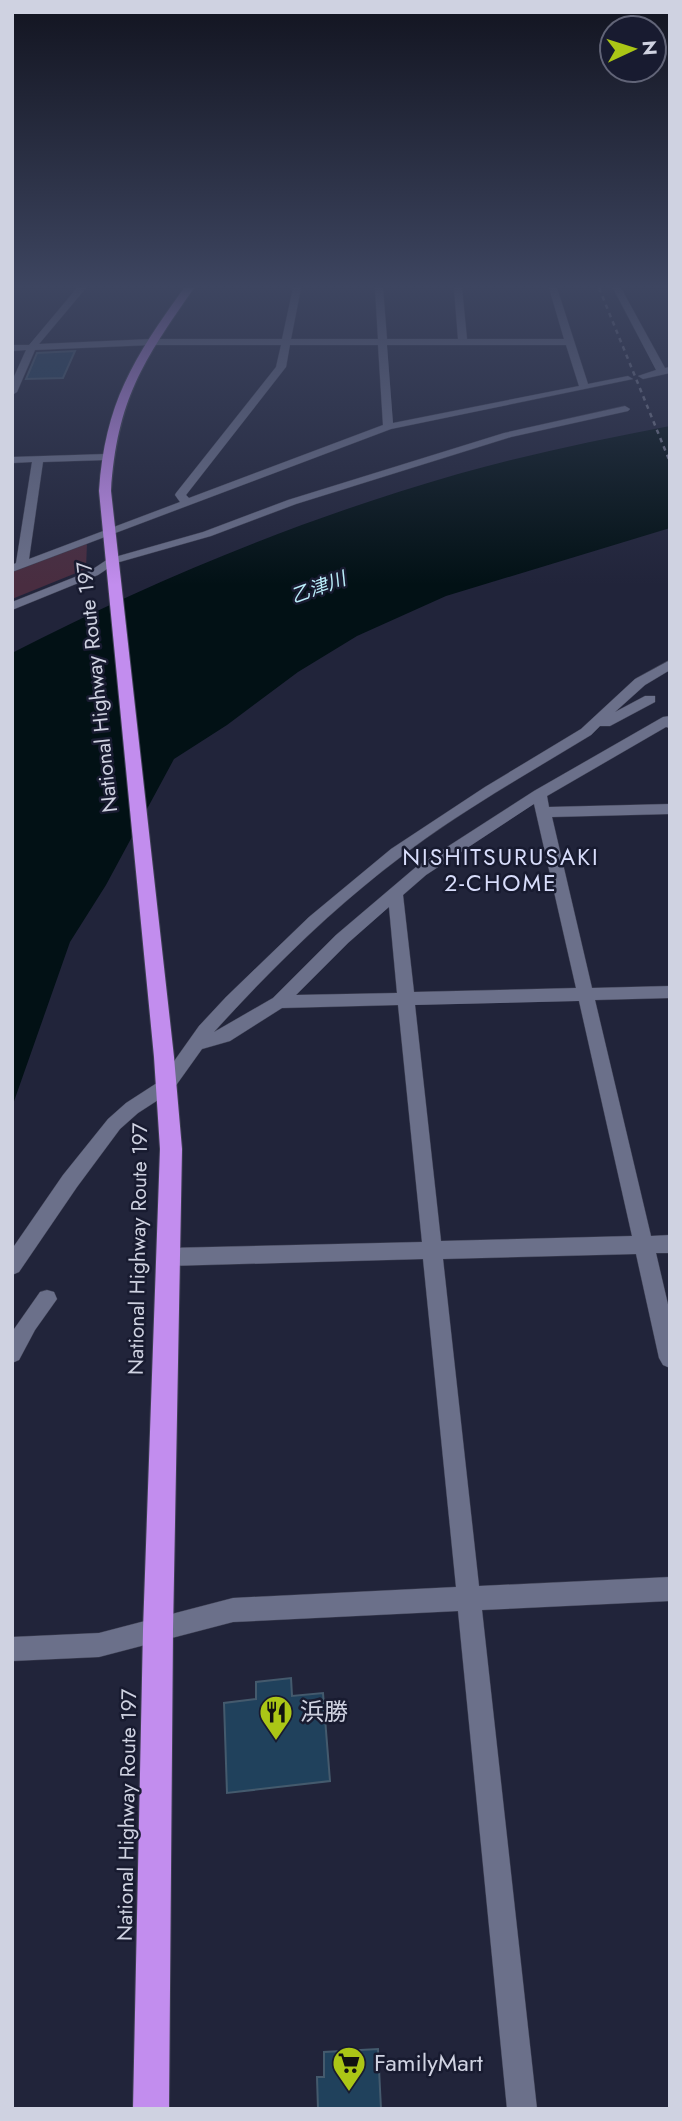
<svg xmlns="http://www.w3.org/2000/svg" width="682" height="2121" font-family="Jost,'Noto Sans JP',sans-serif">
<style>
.green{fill:#492d40}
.water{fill:#021115}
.building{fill:#20415c;stroke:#445a6d;stroke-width:2}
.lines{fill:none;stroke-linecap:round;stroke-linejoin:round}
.minor-casing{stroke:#3e4053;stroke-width:1}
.highway-casing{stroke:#3e4053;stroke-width:2}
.minor{fill:#6b708a;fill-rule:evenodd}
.highway{fill:#c28dee;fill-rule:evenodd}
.rail{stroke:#74778a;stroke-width:2.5;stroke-dasharray:4.5 4.5;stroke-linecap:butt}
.labels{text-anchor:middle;stroke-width:5;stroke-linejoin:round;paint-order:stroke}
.far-water-label{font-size:19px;font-style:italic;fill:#baedf9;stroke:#181b30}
.street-label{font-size:21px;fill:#cfd2e1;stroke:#181b30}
.neighbourhood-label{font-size:23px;letter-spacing:2px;fill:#d8ddfb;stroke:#181b30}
.near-poi-label{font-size:24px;fill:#cfd2e1;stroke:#181b30;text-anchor:start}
</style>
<rect width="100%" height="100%" fill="#21243a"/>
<path class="green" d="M87,543L86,569L12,599V570Z"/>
<path class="water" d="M670,426V528L446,596L357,636L298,672L227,725L174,759L106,885L70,942L12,1107V653C154,580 304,518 458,474C528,454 599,440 670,426Z"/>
<g class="building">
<path d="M75,351L63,378L26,379L37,353Z"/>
<path d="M291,1678L292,1696L323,1693L330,1781L227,1793L224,1703L256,1699V1682Z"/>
<path d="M378,2049L381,2109H318L317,2077H324V2052Z"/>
</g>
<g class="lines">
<defs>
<g id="minor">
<path d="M77,288H86L39,344L151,339H282L293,288H301L291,339H378L375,288H383L387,339H458L454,288H462L467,339H564L549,288H557L588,384L628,376L633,379L391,429L12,572V565L16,563L32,462L12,463V457L106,454L111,457L106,460L43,462L29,559L180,502L175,495L176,493L276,367L281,345H151L35,350L17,392L12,395V381L26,350L12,351V345H29ZM290,345H378L383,425L189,498L186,495L286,367ZM387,345H566L579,386L393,423Z"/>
<path d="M613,288H621L665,368L670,367V373L643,379L638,376L656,370Z"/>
<path d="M625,406L630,409L628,411L511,437L296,504L211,536L116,563L98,575L12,610V602L90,571L108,559L203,532L288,500L504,433Z"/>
<path d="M670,660V670L645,685L615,712L645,696H655V702L610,726H600L591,735C527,774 461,811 402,856C334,907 271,969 214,1032L273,998L336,935L416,867L534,791L663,717L670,716V728L666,727L547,796L549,807L670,804V814L552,817L592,988L670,986V998L595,1000L651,1236L670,1235V1253H656L670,1313V1368L663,1365L659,1358L636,1254L443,1259L479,1586L670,1577V1601L482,1610L537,2109H507L458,1611L233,1622L99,1657L12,1661V1637L99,1633L233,1598L456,1587L423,1259L168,1266L161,1263L158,1257L161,1251L168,1248L422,1242L398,1005L282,1008L230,1041L202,1049L172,1091L138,1113L120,1129L77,1187L19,1272L12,1275V1249L63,1175L108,1119L126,1103L160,1081L199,1026L226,997L309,917L391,849L485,787L581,729L635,679ZM534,804L576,988L414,992L403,895L426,875ZM389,907L397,993L296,995L348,943ZM579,1001L632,1236L441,1241L415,1005Z"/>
<path d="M47,1290L54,1292L57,1299L35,1330L19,1360L12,1363V1332L40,1292Z"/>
</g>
<path id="highway" d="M184,288H194C143,361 117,400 111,491L174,1057L182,1149L173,1630L169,2109H133L143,1630L160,1149L154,1057L99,491C105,403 133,359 184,288Z"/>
</defs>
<use href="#minor" class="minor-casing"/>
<use href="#highway" class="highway-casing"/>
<use href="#minor" class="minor"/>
<use href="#highway" class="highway"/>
<path class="rail" d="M599,288L670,462"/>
</g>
<linearGradient id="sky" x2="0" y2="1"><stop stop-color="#121420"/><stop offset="0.49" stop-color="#3d4560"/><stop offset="1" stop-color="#3d4560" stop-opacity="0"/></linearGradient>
<rect width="682" height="585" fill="url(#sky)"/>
<defs>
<symbol id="restaurant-pin" viewBox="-11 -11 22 30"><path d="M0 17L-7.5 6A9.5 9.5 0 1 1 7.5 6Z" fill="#abc616" stroke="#181b30"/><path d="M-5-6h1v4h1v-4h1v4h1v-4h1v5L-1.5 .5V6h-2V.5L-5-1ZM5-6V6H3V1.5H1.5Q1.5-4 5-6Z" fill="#111"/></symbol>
<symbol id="supermarket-pin" viewBox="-11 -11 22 30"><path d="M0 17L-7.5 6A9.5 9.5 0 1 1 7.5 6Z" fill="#abc616" stroke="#181b30"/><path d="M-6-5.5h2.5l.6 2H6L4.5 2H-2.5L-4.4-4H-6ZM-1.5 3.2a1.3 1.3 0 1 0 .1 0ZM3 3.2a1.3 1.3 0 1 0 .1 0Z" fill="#111"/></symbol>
</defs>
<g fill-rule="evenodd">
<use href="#restaurant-pin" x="257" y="1693" width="38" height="52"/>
<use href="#supermarket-pin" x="330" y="2044" width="38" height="52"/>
</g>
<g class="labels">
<g class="far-water-label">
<text transform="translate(318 587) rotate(-20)" y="7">乙津川</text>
</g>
<g class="street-label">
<text transform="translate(97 687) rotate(-96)" y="7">National Highway Route 197</text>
<text transform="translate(138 1249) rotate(-89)" y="7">National Highway Route 197</text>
<text transform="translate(127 1815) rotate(-89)" y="7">National Highway Route 197</text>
</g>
<g class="neighbourhood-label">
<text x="501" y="865">NISHITSURUSAKI<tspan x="501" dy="26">2-CHOME</tspan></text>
</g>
<g class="near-poi-label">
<text x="300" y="1720">浜勝</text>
<text x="374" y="2071">FamilyMart</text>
</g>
</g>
<rect width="682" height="2121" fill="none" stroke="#cfd2e1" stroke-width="28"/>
<g transform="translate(633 49) rotate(86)"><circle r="33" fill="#181b30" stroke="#616477" stroke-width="2"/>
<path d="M0-5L12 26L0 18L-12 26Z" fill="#abc616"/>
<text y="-10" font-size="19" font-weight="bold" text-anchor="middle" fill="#cfd2e1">N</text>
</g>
</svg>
